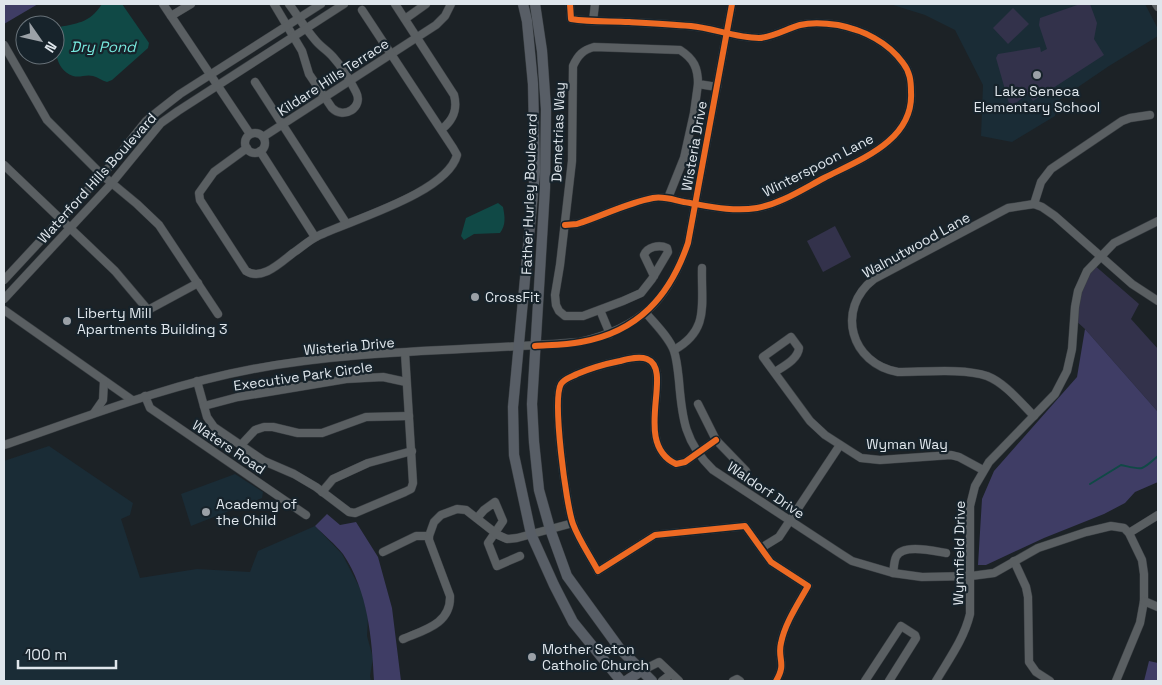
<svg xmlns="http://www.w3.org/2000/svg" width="1162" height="685" font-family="'Space Grotesk',sans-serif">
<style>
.built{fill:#1a2c36}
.green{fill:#33324b}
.forest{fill:#3f3d65}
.water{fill:#104946}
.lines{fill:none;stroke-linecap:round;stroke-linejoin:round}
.stream{stroke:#104946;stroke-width:2}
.minor-casing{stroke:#3a3f43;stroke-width:9}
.major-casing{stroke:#3a3f43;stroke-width:11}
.minor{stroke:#5a5f62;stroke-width:8}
.major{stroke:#585e66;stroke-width:10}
.cycleway-casing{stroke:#17232b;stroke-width:9}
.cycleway{stroke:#ed6a23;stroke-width:6}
.poi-dot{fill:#9ba1a7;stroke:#17232b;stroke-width:2}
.labels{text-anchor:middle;stroke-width:4.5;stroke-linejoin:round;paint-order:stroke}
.street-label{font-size:14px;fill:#dfe6ec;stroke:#17232b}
.poi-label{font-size:14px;fill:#dfe6ec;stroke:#17232b;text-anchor:start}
.water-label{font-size:15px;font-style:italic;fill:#78eadf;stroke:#17232b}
</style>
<rect width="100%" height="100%" fill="#1c2226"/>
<g class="built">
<path d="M890,4H1145L1158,29V36L1109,66L1059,100L1055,116L1012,142L981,136L983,85L955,30L925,15Z"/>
<path d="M49,446L133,503L130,515L121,519L140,578L197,569L250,572L258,551L315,526L342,554L362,592L368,617L367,636L373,658L370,676L371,681H4V461Z"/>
<path d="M235,474L263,492L262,498L191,526L181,494Z"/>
</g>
<g class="green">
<path d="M1080,4H1090L1097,23L1094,39L1104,55L1033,101L1028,94L1010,107L996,58L998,54L1040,47L1041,52L1047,49L1039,25L1040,18Z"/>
<path d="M1013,8L1029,24L1008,44L993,28Z"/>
<path d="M835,226L851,257L823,272L807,241Z"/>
<path d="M1093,264L1139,304L1131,319L1158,349V412L1085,329L1074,319L1078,291Z"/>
</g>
<g class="forest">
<path d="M4,4H38L4,24Z"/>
<path d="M1085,329L1158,412V482L1135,492L1125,503L1104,514L1044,538L986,565H978L982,499L994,471L1077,377Z"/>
<path d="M327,514L340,525L356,522L378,557L392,608L401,681H374C372,638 368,591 343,554C335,544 324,535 315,526Z"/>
<path d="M1149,661L1158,663V681H1144Z"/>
</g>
<g class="water">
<path d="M102,4H122L149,43L148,48L112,80L107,82C102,81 98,77 93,76C86,74 80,78 73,76C53,69 55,44 55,28C77,23 89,24 102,4Z"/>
<path d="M498,203L503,207C505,217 506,225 500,233L474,234L464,240L461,236L466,218Z"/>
</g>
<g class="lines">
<path class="stream" d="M1090,484L1121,465C1144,470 1141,471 1158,456"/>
<defs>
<g id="minor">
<path d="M163,4L250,134"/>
<path d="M274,4L302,51L309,74L332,108C344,120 364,107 356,92C350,80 342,67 333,57C328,51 321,47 316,41C306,30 298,16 289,4"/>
<path d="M395,4L454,95C458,110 453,120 442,129"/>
<path d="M1156,4L1158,7"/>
<path d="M171,16L191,4"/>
<path d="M405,19L426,4"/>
<path d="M593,21L595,4"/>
<path d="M4,45L47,120L102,175L137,204L159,225L218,314"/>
<path d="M255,82L346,223"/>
<circle cx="255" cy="143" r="10"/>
<path d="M263,137L436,25L445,16L451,4"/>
<path d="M247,148L214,172L199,193L200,200L209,214L246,271C262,281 280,263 293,253C301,248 309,240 318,236C351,220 447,193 457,155L453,148L362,10"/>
<path d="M260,151L315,237"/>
<path d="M4,165L115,271L148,310L198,283"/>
<path d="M668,198L684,158L694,113L698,84"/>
<path d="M1034,204L1041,182L1051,169L1122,121L1130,118L1150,115"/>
<path d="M565,225L577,224C602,216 627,203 653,198C664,196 674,200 684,202C708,206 732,212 757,208C780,204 803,189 824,178C859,160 914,141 911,92C911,81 910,72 903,63C888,42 863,30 838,25C825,23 812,22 800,25C786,29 774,37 759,38C736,38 713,28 691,26C670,24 649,23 629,22C609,21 590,22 571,19L570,4"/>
<path d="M654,276L644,255C647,247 659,244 667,248L668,252L652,279L641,293L623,301L583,316H565L559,311L556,305L555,295L560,265L572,161L573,66C578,55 583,50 594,47L680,50C694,59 698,68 698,84L717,87"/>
<path d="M4,280L110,166L146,121L157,112L180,94L321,4"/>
<path d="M4,299L111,184L161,123L178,111L344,4"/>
<path d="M4,310L132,400"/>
<path d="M600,310L610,334"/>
<path d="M646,313C655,324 669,337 674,351C677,360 678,372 679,381C682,419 685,443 713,470L841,554L852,561L893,573L922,577L971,576L994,573L1038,548L1086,532L1111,526L1124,528L1129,533L1142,560L1144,574V601L1140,623L1116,681"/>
<path d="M674,350C710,330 701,304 702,268"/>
<path d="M775,372C784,366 798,359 799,348L791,337L763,357L810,421L825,435L853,453L861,458L880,460L951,455L959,457L983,470"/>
<path d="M197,381L207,417L214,427L264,461L294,474L316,487L349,512L355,513L405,492L411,489L413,483L405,353"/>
<path d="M145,396L150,408L306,515"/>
<path d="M698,404L716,440L746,471"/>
<path d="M204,406L238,397L346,379L383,377L406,382"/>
<path d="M94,413L103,400L104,381"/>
<path d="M1034,416C1020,402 1005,383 987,376C964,368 924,372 898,372C851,364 835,309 874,279L1008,208L1034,204L1042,207L1055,216L1132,284L1158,301"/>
<path d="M716,440L685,462L676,464C631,443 675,370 647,359C639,356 628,359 620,361C605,364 591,368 577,374C571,377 564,379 561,384C552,399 566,505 573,524C579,540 590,556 598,571L655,535L745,526L771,562L808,586C798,604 785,623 781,643C777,659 787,663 776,681"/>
<path d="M4,445C86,417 167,385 253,369C360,349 471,351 580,342C640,328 668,301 688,243L732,4"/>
<path d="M241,445L255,430L264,427H273L298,433H322L366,417L409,416"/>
<path d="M322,492L333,479L368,463L412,451"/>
<path d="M477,518L484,510L495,502L503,521L488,543L497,566L520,556"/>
<path d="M1129,533L1158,515"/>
<path d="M761,548L779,537L840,445"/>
<path d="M383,552L416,536H429"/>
<path d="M1014,561L1026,587L1028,597L1029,662L1036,672L1050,681"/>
<path d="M893,573C894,568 894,561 896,557C902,543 934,551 946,553"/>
<path d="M1144,601L1158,607"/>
<path d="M403,639C424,630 451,624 450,596L429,540V536L434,522L441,515L457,509L466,510L498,535L507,539L517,538L573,523"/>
<path d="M641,671L659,662L679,681"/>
<path d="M662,681L671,674"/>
<path d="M733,681L737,679L740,681"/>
<path d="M865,681L901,626L915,635L916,638L889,681"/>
<path d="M936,681C949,659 964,639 970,614V506L975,486L989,462L1055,394L1067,371L1072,349L1075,307L1078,291L1087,271L1114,243L1158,221"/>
</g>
<g id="major">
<path d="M523,4L527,21L533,84L535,172L513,407L514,455L531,534L554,585L573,622L621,681"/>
<path d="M535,4L542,51L546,109L545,188L532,404L534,442L539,490L550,529L567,576L620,649L652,681"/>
<path d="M626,681L641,671"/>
</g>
</defs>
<use href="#minor" class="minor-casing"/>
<use href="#major" class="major-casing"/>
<use href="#minor" class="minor"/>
<use href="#major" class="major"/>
<defs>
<g id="cycleway">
<path d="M565,225L577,224C602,216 627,203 653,198C664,196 674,200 684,202C708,206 732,212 757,208C780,204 803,189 824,178C859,160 914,141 911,92C911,81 910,72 903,63C888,42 863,30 838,25C825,23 812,22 800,25C786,29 774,37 759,38C736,38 713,28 691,26C670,24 649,23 629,22C609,21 590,22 571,19L570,4"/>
<path d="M535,346C550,345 566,345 581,342C638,332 670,296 688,243L732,4"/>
<path d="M716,440L685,462L676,464C631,443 675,370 647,359C639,356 628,359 620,361C605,364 591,368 577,374C571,377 564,379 561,384C552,399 566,505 573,524C579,540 590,556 598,571L655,535L745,526L771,562L808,586C798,604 785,623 781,643C777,659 787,663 776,681"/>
</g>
</defs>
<use href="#cycleway" class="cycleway-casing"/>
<use href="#cycleway" class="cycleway"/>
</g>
<g class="poi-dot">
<circle cx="1037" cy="75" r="5"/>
<circle cx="475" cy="297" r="5"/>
<circle cx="67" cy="321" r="5"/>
<circle cx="206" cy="512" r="5"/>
<circle cx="532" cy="657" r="5"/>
</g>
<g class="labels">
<g class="street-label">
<text transform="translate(333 77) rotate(-33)" y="5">Kildare Hills Terrace</text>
<text transform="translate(558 132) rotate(-88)" y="5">Demetrias Way</text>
<text transform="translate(694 146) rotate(-80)" y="5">Wisteria Drive</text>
<text transform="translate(818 165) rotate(-27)" y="5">Winterspoon Lane</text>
<text transform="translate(97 178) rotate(-48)" y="5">Waterford Hills Boulevard</text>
<text transform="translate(529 194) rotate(-88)" y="5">Father Hurley Boulevard</text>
<text transform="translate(916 245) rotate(-29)" y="5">Walnutwood Lane</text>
<text transform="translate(349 346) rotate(-5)" y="5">Wisteria Drive</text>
<text transform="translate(303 376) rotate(-8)" y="5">Executive Park Circle</text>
<text x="907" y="449">Wyman Way</text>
<text transform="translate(229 447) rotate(34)" y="5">Waters Road</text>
<text transform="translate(766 490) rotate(34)" y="5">Waldorf Drive</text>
<text transform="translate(959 553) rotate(-89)" y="5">Wynnfield Drive</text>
</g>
<g class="poi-label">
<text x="1037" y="96" text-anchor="middle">Lake Seneca<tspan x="1037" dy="16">Elementary School</tspan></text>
<text x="485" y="302">CrossFit</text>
<text x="77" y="318">Liberty Mill<tspan x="77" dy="16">Apartments Building 3</tspan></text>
<text x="216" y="509">Academy of<tspan x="216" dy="16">the Child</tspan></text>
<text x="542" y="654">Mother Seton<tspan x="542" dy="16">Catholic Church</tspan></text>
</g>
<g class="water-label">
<text x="103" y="52">Dry Pond</text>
</g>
</g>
<rect width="1162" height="685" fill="none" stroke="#dfe6ec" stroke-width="10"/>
<g transform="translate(40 40) rotate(124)"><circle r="24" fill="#17232b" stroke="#677178"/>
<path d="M0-4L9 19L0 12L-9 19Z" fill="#9ba1a7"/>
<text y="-8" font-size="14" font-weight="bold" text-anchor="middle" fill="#dfe6ec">N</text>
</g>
<path d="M18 660v8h98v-8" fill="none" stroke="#dfe6ec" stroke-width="2.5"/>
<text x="25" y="660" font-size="15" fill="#dfe6ec" stroke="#17232b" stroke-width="4" paint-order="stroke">100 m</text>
</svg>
